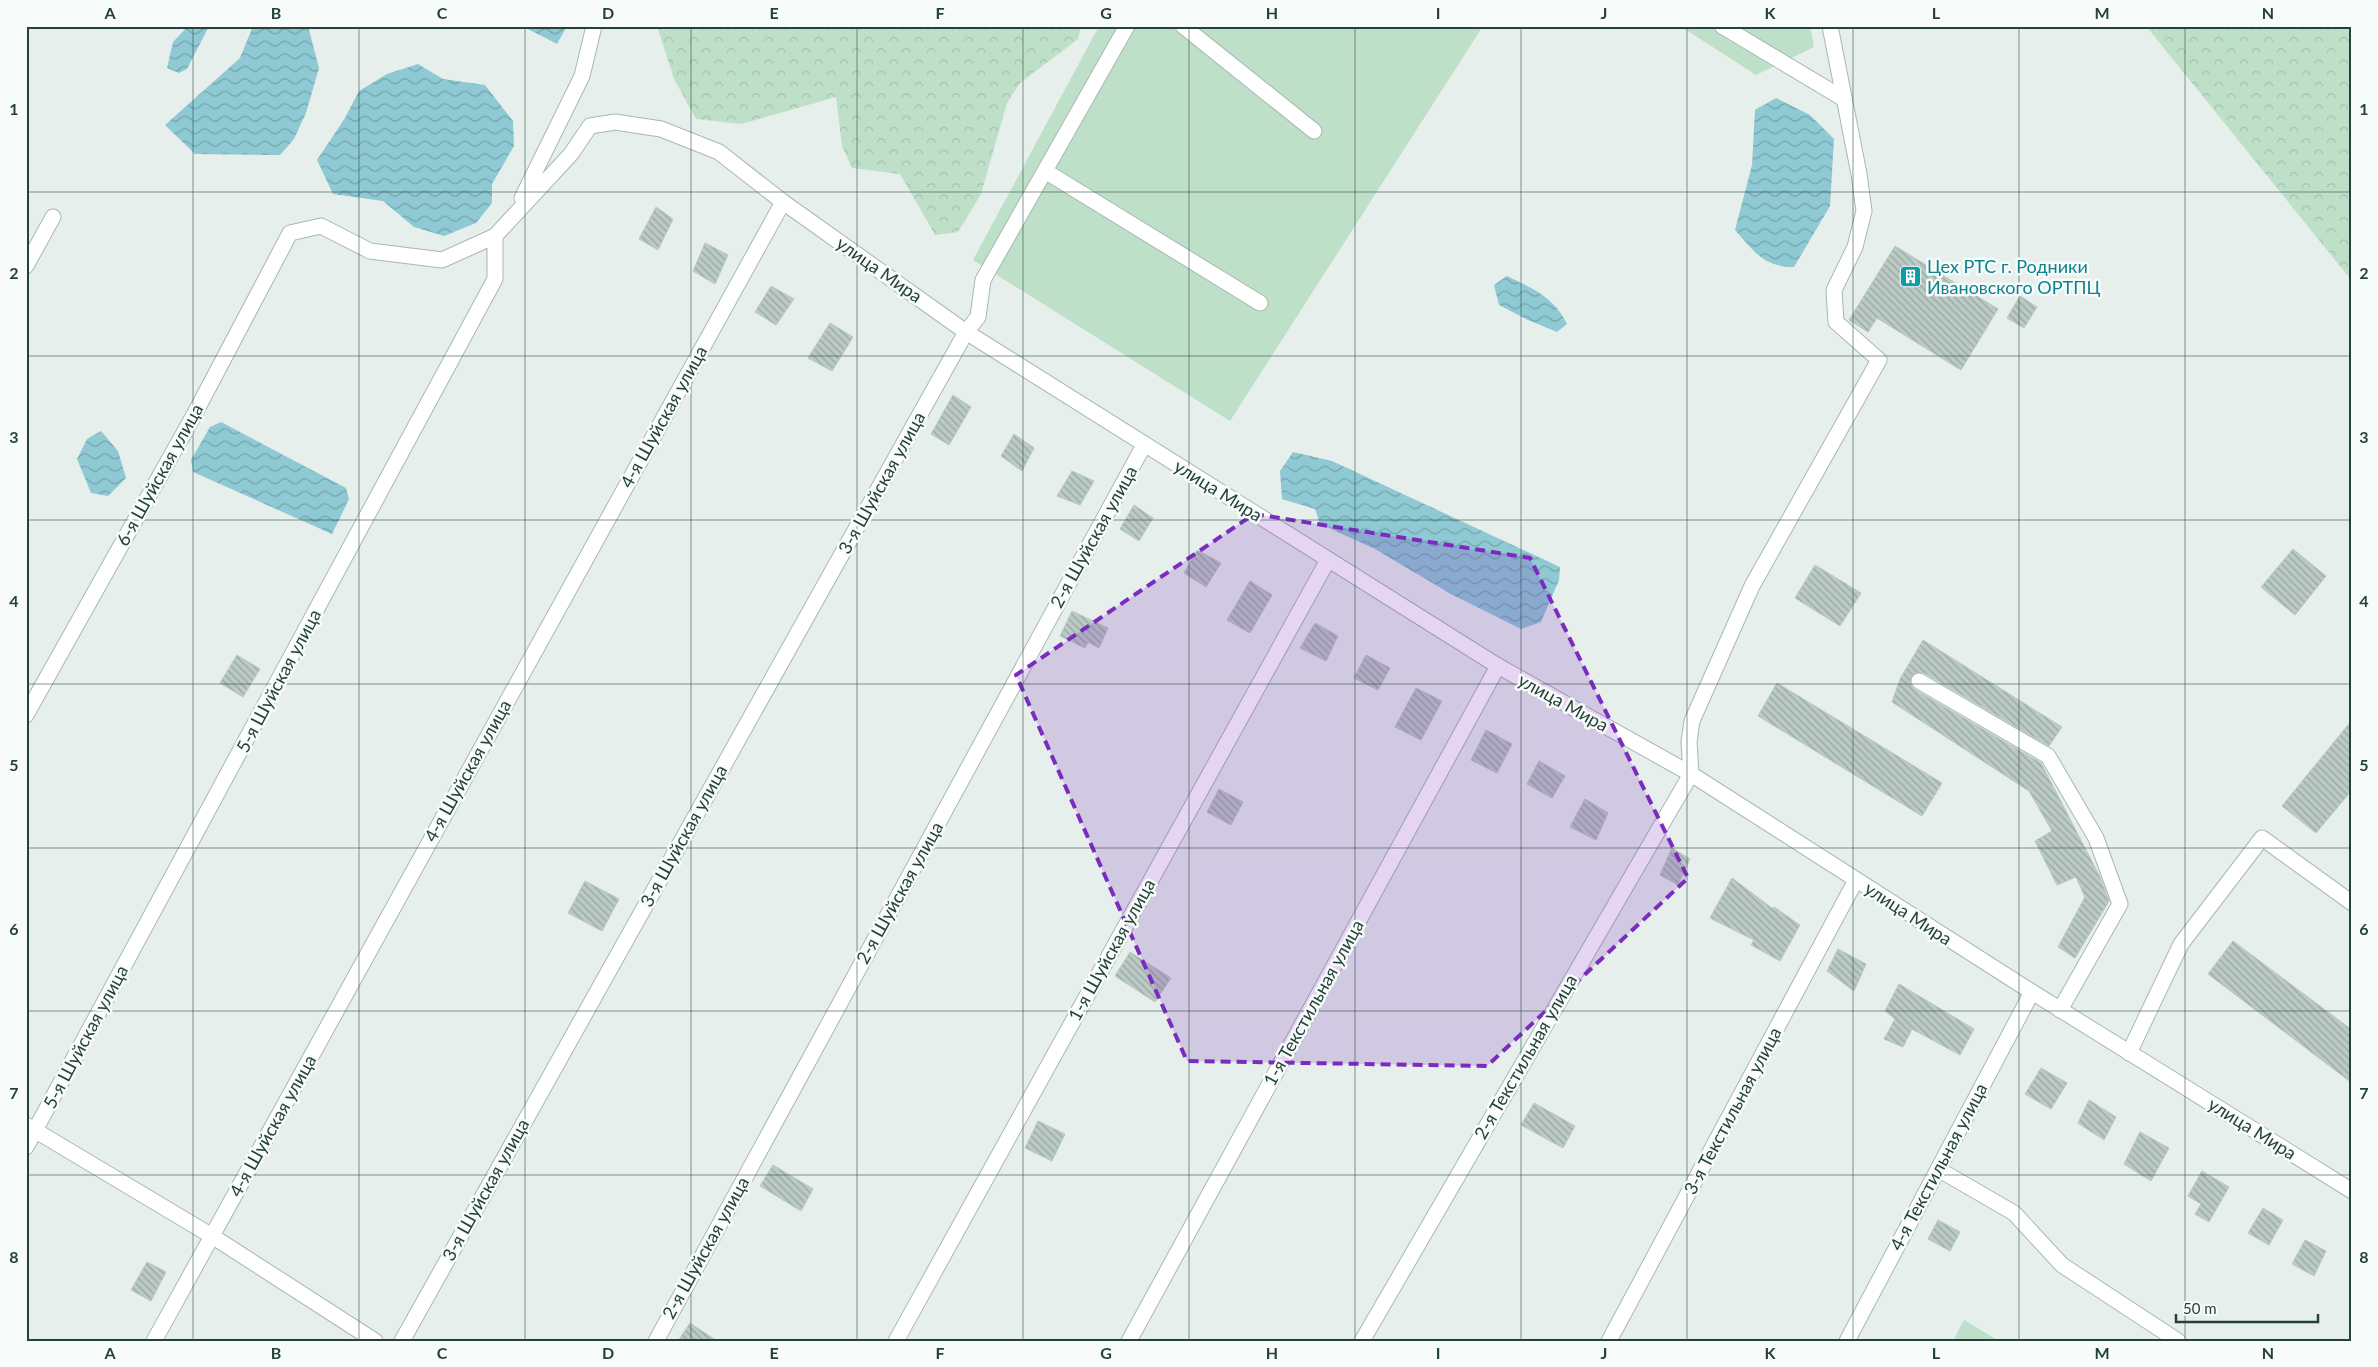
<svg xmlns="http://www.w3.org/2000/svg" width="2378" height="1367" font-family="Lato,sans-serif">
<style>
.green{fill:#bfe0c8}
.forest{fill:url(#forest-crowns)}
.water{fill:url(#water-waves)}
.building{fill:url(#building-back-hatch);stroke:#b8c9c2}
.lines{fill:none;stroke-linecap:round;stroke-linejoin:round}
.minor-casing{stroke:#a8b8b2;stroke-width:17}
.minor{stroke:#fff;stroke-width:15}
.marked{fill:#7b2cbf;fill-opacity:0.2;stroke:#7b2cbf;stroke-width:4;stroke-dasharray:10 6;stroke-linejoin:round}
.grid{fill:none;stroke:#24423a;stroke-width:1;stroke-opacity:0.55}
.labels{text-anchor:middle;stroke-width:5;stroke-linejoin:round;paint-order:stroke}
.culture-label{font-size:18px;fill:#0d838f;stroke:#f7fbf9;text-anchor:start}
.street-label{font-size:18px;fill:#24423a;stroke:#f7fbf9}
.neatline{fill:none;stroke:#24423a;stroke-width:2}
.grid-label{font-size:16px;text-anchor:middle;font-weight:bold;fill:#24423a}
</style>
<defs>
<pattern id="forest-crowns" width="20" height="18" patternUnits="userSpaceOnUse" patternTransform="scale(1.25)"><rect width="20" height="18" fill="#bfe0c8"/><path d="M2 6a3 3 0 1 1 6 0M12 15a3 3 0 1 1 6 0" fill="none" stroke="#a4c1ad"/></pattern>
<pattern id="water-waves" width="16" height="10" patternUnits="userSpaceOnUse" patternTransform="scale(1.25)"><rect width="16" height="10" fill="#8ec9d4"/><path d="M0 5q4-4 8 0t8 0" fill="none" stroke="#74a5ad"/></pattern>
<pattern id="building-back-hatch" width="6" height="6" patternUnits="userSpaceOnUse" patternTransform="scale(1.25)"><rect width="6" height="6" fill="#bbcac4"/><path d="M-1 5l2 2M0 0l6 6M5-1l2 2" fill="none" stroke="#98a6a0"/></pattern>
</defs>
<rect width="100%" height="100%" fill="#e6efeb"/>
<g class="green">
<path d="M1099,26H1483L1230,421L973,260Z"/>
<path d="M1680,26H1810L1814,47L1756,75Z"/>
<path d="M1964,1320L1999,1341H1953Z"/>
</g>
<g class="forest">
<path d="M657,26H1081L1078,39L1020,83L1007,103L981,194L958,232L935,235L900,174L852,168L842,146L836,97L741,124L696,119L674,79Z"/>
<path d="M2146,26H2352V281Z"/>
</g>
<g class="water">
<path d="M188,26H209L187,69L179,73L167,68L173,42Z"/>
<path d="M253,26H308L319,68L306,113L294,139L280,155L195,154L165,125L240,58Z"/>
<path d="M522,26H567L557,44Z"/>
<path d="M418,64L443,79L485,85L513,121L514,146L492,184V203L476,223L444,236L414,227L383,201L333,194L317,160L345,118L359,91L387,74Z"/>
<path d="M1776,98L1810,115L1834,139L1830,206L1794,267C1763,267 1754,251 1735,230L1752,165L1755,110Z"/>
<path d="M1507,276C1532,288 1554,297 1567,324L1557,332L1528,320L1499,305L1494,285Z"/>
<path d="M221,422L346,488L349,499L332,534L193,472L191,460L210,427Z"/>
<path d="M101,431L118,451L126,478L108,496L91,493L77,459L87,439Z"/>
<path d="M1293,452L1332,461L1560,567L1559,580L1541,622L1521,629L1451,594L1375,549L1320,524L1315,509L1282,499L1280,471Z"/>
</g>
<g class="building">
<path d="M656,207L673,219L658,250L639,239Z"/>
<path d="M705,243L728,255L715,284L693,271Z"/>
<path d="M1895,246L1998,309L1961,370L1877,318L1868,332L1849,320Z"/>
<path d="M771,286L794,299L776,325L755,312Z"/>
<path d="M2020,296L2037,307L2024,328L2007,318Z"/>
<path d="M830,323L853,337L832,371L808,358Z"/>
<path d="M953,395L971,407L949,445L931,434Z"/>
<path d="M1014,434L1034,448L1022,471L1001,456Z"/>
<path d="M1072,471L1094,481L1080,505L1057,496Z"/>
<path d="M1134,505L1153,518L1139,541L1120,529Z"/>
<path d="M2293,549L2326,576L2295,615L2261,587Z"/>
<path d="M1197,550L1221,563L1206,587L1184,573Z"/>
<path d="M1815,565L1861,593L1840,626L1795,598Z"/>
<path d="M1250,581L1272,595L1250,633L1227,620Z"/>
<path d="M1072,611L1108,628L1099,648L1088,642L1085,648L1060,636Z"/>
<path d="M1315,623L1338,636L1326,661L1300,648Z"/>
<path d="M1923,640L2062,727L2049,746L1924,673H1915L1911,677V685L1914,689L2041,763L2100,877L2109,901L2075,958L2058,947L2085,897L2076,877L2057,885L2035,841L2052,831L2029,791L1892,702L1900,679Z"/>
<path d="M237,655L260,669L243,697L220,683Z"/>
<path d="M1366,655L1390,668L1378,690L1354,678Z"/>
<path d="M1777,683L1942,783L1922,816L1758,716Z"/>
<path d="M1416,688L1442,701L1421,740L1395,727Z"/>
<path d="M2352,720V790L2316,833L2282,806Z"/>
<path d="M1486,730L1512,744L1497,773L1471,760Z"/>
<path d="M1539,761L1565,776L1552,798L1527,784Z"/>
<path d="M1219,789L1243,802L1231,825L1207,812Z"/>
<path d="M1585,799L1608,813L1596,840L1570,827Z"/>
<path d="M1672,848L1690,859L1678,885L1660,875Z"/>
<path d="M1732,878L1773,909L1774,907L1800,925L1780,961L1751,945L1754,940L1710,918Z"/>
<path d="M585,881L619,899L602,931L568,913Z"/>
<path d="M2233,941L2352,1030V1083L2208,974Z"/>
<path d="M1838,949L1866,964L1854,991L1827,971Z"/>
<path d="M1130,952L1171,978L1155,1002L1115,976Z"/>
<path d="M1899,984L1974,1029L1960,1055L1912,1029L1903,1047L1884,1039L1895,1019L1885,1011Z"/>
<path d="M2041,1068L2067,1083L2051,1109L2025,1094Z"/>
<path d="M2089,1100L2116,1117L2104,1140L2078,1123Z"/>
<path d="M1534,1103L1575,1126L1563,1148L1521,1125Z"/>
<path d="M1038,1121L1065,1134L1052,1161L1025,1148Z"/>
<path d="M2140,1132L2169,1148L2151,1181L2124,1164Z"/>
<path d="M773,1165L813,1189L801,1211L760,1186Z"/>
<path d="M2202,1171L2229,1187L2209,1222L2195,1214L2201,1204L2188,1196Z"/>
<path d="M2263,1208L2283,1220L2269,1245L2248,1233Z"/>
<path d="M1938,1220L1960,1232L1950,1251L1928,1239Z"/>
<path d="M2305,1240L2326,1251L2314,1276L2292,1264Z"/>
<path d="M147,1262L166,1272L151,1301L131,1290Z"/>
<path d="M690,1323L717,1341H678Z"/>
</g>
<g class="lines">
<defs>
<g id="minor">
<path d="M1183,26L1314,131"/>
<path d="M1722,26L1844,99"/>
<path d="M1045,171L1260,303"/>
<path d="M522,198L582,76L594,26"/>
<path d="M26,266L53,217"/>
<path d="M1919,681L2048,756L2096,838L2120,904L2060,1010"/>
<path d="M26,715L194,415L290,233L321,226L370,251L442,260L495,236"/>
<path d="M2129,1053L2181,944L2262,838L2352,903"/>
<path d="M26,1125L212,1236L375,1341"/>
<path d="M26,1147L495,279V236L571,154L590,126L615,122L661,129L719,152L783,202L966,332L1498,666L1691,774L2032,992L2352,1191"/>
<path d="M1938,1169L2014,1213L2062,1265L2178,1341"/>
<path d="M154,1341L783,202"/>
<path d="M402,1341L966,332L978,317L983,280L1127,26"/>
<path d="M656,1341L1144,445"/>
<path d="M896,1341L1328,560"/>
<path d="M1129,1341L1498,666"/>
<path d="M1362,1341L1691,774L1689,742L1692,721L1752,586L1879,360L1836,322L1834,290L1855,247L1864,211L1859,174L1830,26"/>
<path d="M1609,1341L1856,880"/>
<path d="M1847,1341L2032,992"/>
</g>
</defs>
<use href="#minor" class="minor-casing"/>
<use href="#minor" class="minor"/>
</g>
<path class="marked" d="M1254,514L1530,558L1688,878L1487,1066L1187,1061L1016,675Z"/>
<path class="grid" d="M193,26V1341M359,26V1341M525,26V1341M691,26V1341M857,26V1341M1023,26V1341M1189,26V1341M1355,26V1341M1521,26V1341M1687,26V1341M1853,26V1341M2019,26V1341M2185,26V1341M26,192H2352M26,356H2352M26,520H2352M26,684H2352M26,848H2352M26,1011H2352M26,1175H2352"/>
<defs>
<symbol id="building-square" viewBox="-11 -11 22 22"><rect x="-9" y="-9" width="18" height="18" rx="4" fill="#0f9aa8" stroke="#f7fbf9"/><path d="M-4-6H4V6H1V3H-1V6H-4ZM-2.5-4.3h1.7v1.8h-1.7ZM.8-4.3h1.7v1.8H.8ZM-2.5-1h1.7V.8h-1.7ZM.8-1h1.7V.8H.8Z" fill="#fff"/></symbol>
</defs>
<g fill-rule="evenodd">
<use href="#building-square" x="1898" y="264" width="25" height="25"/>
</g>
<g class="labels">
<g class="culture-label">
<text x="1927" y="273">Цех РТС г. Родники<tspan x="1927" dy="21">Ивановского ОРТПЦ</tspan></text>
</g>
<g class="street-label">
<text transform="translate(879 270) rotate(35)" y="6">улица Мира</text>
<text transform="translate(664 417) rotate(-61)" y="6">4-я Шуйская улица</text>
<text transform="translate(160 475) rotate(-61)" y="6">6-я Шуйская улица</text>
<text transform="translate(882 483) rotate(-61)" y="6">3-я Шуйская улица</text>
<text transform="translate(1218 491) rotate(32)" y="6">улица Мира</text>
<text transform="translate(1094 537) rotate(-61)" y="6">2-я Шуйская улица</text>
<text transform="translate(279 681) rotate(-62)" y="6">5-я Шуйская улица</text>
<text transform="translate(1563 703) rotate(29)" y="6">улица Мира</text>
<text transform="translate(468 771) rotate(-61)" y="6">4-я Шуйская улица</text>
<text transform="translate(684 836) rotate(-61)" y="6">3-я Шуйская улица</text>
<text transform="translate(900 893) rotate(-61)" y="6">2-я Шуйская улица</text>
<text transform="translate(1908 914) rotate(33)" y="6">улица Мира</text>
<text transform="translate(1112 950) rotate(-61)" y="6">1-я Шуйская улица</text>
<text transform="translate(1314 1003) rotate(-61)" y="6">1-я Текстильная улица</text>
<text transform="translate(86 1037) rotate(-62)" y="6">5-я Шуйская улица</text>
<text transform="translate(1526 1057) rotate(-60)" y="6">2-я Текстильная улица</text>
<text transform="translate(1733 1111) rotate(-62)" y="6">3-я Текстильная улица</text>
<text transform="translate(273 1126) rotate(-61)" y="6">4-я Шуйская улица</text>
<text transform="translate(2252 1129) rotate(32)" y="6">улица Мира</text>
<text transform="translate(1939 1167) rotate(-62)" y="6">4-я Текстильная улица</text>
<text transform="translate(486 1190) rotate(-61)" y="6">3-я Шуйская улица</text>
<text transform="translate(706 1248) rotate(-61)" y="6">2-я Шуйская улица</text>
</g>
</g>
<rect width="2378" height="1367" fill="none" stroke="#f7fbf9" stroke-width="55"/>
<path d="M2176 1314v8h142v-8" fill="none" stroke="#24423a" stroke-width="2.5"/>
<text x="2183" y="1314" font-size="15" fill="#24423a" stroke="#f7fbf9" stroke-width="4" paint-order="stroke">50 m</text>
<rect x="28" y="28" width="2322" height="1312" class="neatline"/>
<g class="grid-label">
<text x="110" y="19">A</text>
<text x="276" y="19">B</text>
<text x="442" y="19">C</text>
<text x="608" y="19">D</text>
<text x="774" y="19">E</text>
<text x="940" y="19">F</text>
<text x="1106" y="19">G</text>
<text x="1272" y="19">H</text>
<text x="1438" y="19">I</text>
<text x="1604" y="19">J</text>
<text x="1770" y="19">K</text>
<text x="1936" y="19">L</text>
<text x="2102" y="19">M</text>
<text x="2268" y="19">N</text>
<text x="14" y="115">1</text>
<text x="2364" y="115">1</text>
<text x="14" y="279">2</text>
<text x="2364" y="279">2</text>
<text x="14" y="443">3</text>
<text x="2364" y="443">3</text>
<text x="14" y="607">4</text>
<text x="2364" y="607">4</text>
<text x="14" y="771">5</text>
<text x="2364" y="771">5</text>
<text x="14" y="935">6</text>
<text x="2364" y="935">6</text>
<text x="14" y="1099">7</text>
<text x="2364" y="1099">7</text>
<text x="14" y="1263">8</text>
<text x="2364" y="1263">8</text>
<text x="110" y="1359">A</text>
<text x="276" y="1359">B</text>
<text x="442" y="1359">C</text>
<text x="608" y="1359">D</text>
<text x="774" y="1359">E</text>
<text x="940" y="1359">F</text>
<text x="1106" y="1359">G</text>
<text x="1272" y="1359">H</text>
<text x="1438" y="1359">I</text>
<text x="1604" y="1359">J</text>
<text x="1770" y="1359">K</text>
<text x="1936" y="1359">L</text>
<text x="2102" y="1359">M</text>
<text x="2268" y="1359">N</text>
</g>
</svg>
